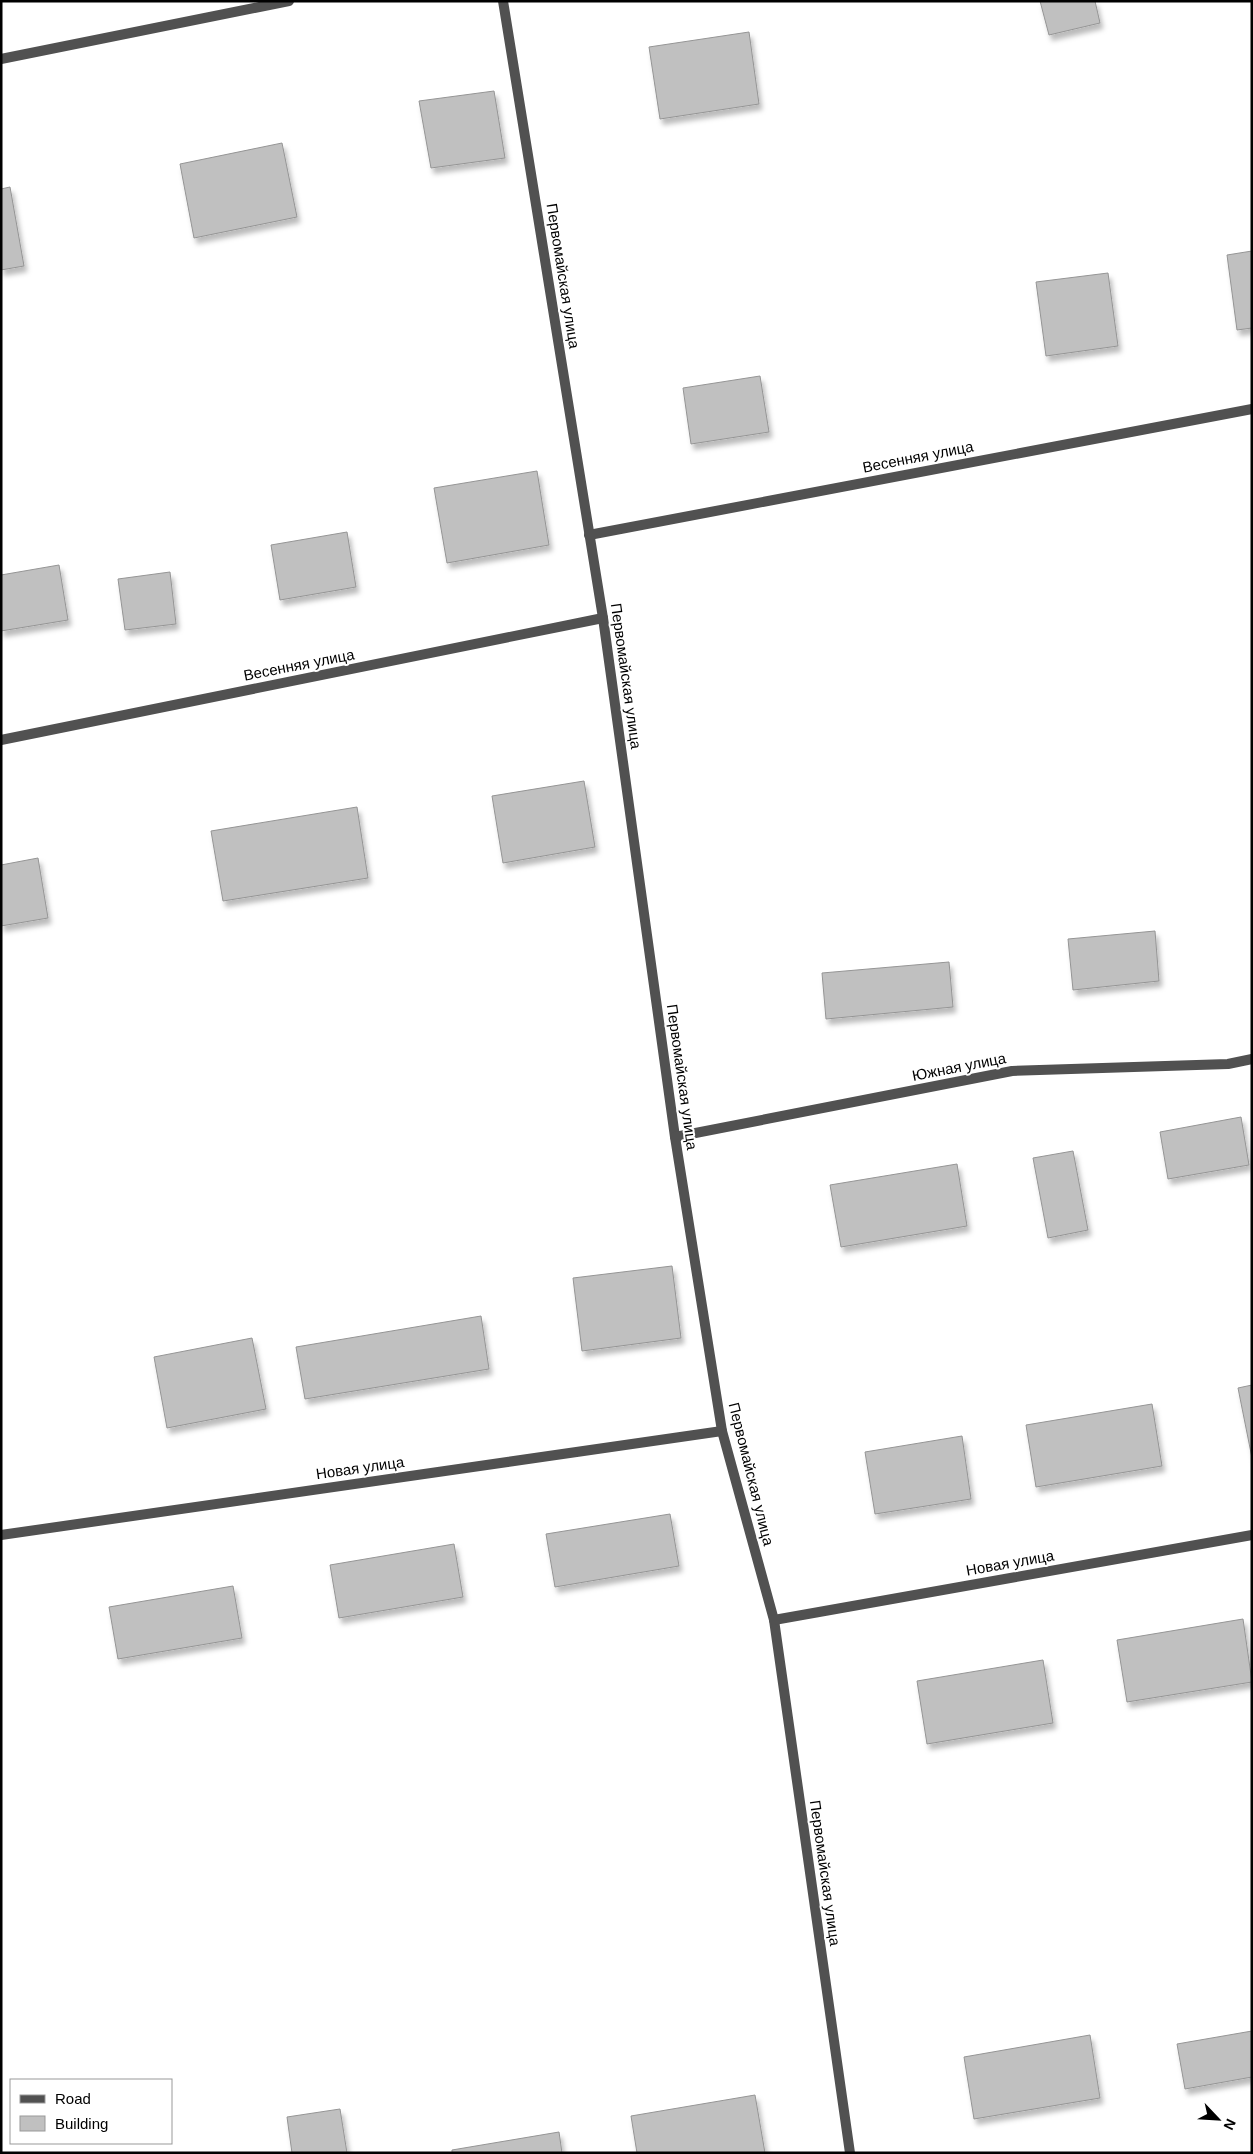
<svg xmlns="http://www.w3.org/2000/svg" width="1253" height="2154" font-family="Helvetica,sans-serif">
<style>
.building{fill:#c0c0c0;stroke:#959595;filter:url(#shadow)}
.lines{fill:none;stroke-linecap:round;stroke-linejoin:round}
.minor{stroke:#515151;stroke-width:10}
.labels{text-anchor:middle;stroke-width:4;stroke-linejoin:round;paint-order:stroke}
.street-label{font-size:15px;fill:#000;stroke:#fff}
</style>
<defs>
<filter id="shadow"><feDropShadow dx="3" dy="5.5" stdDeviation="2.5" flood-color="#0004"/></filter>
</defs>
<rect width="100%" height="100%" fill="#fff"/>
<g class="building">
<path d="M1040,1H1095L1100,23L1049,35Z"/>
<path d="M749,32L759,104L660,119L649,47Z"/>
<path d="M494,91L505,158L431,168L419,101Z"/>
<path d="M282,143L297,217L194,238L180,164Z"/>
<path d="M10,187L24,266L1,270V189Z"/>
<path d="M1252,251V328L1237,330L1227,255Z"/>
<path d="M1108,273L1118,346L1046,356L1036,282Z"/>
<path d="M760,376L769,432L691,444L683,388Z"/>
<path d="M537,471L549,545L447,563L434,488Z"/>
<path d="M347,532L356,587L280,600L271,545Z"/>
<path d="M59,565L68,620L1,631V575Z"/>
<path d="M170,572L176,624L125,630L118,579Z"/>
<path d="M584,781L595,847L503,863L492,796Z"/>
<path d="M357,807L368,878L223,901L211,831Z"/>
<path d="M38,858L48,918L1,926V865Z"/>
<path d="M1155,931L1159,981L1073,990L1068,939Z"/>
<path d="M949,962L953,1007L826,1019L822,973Z"/>
<path d="M1241,1117L1249,1165L1168,1179L1160,1132Z"/>
<path d="M1073,1151L1088,1230L1048,1238L1033,1158Z"/>
<path d="M957,1164L967,1226L841,1247L830,1185Z"/>
<path d="M672,1266L681,1338L582,1351L573,1278Z"/>
<path d="M481,1316L489,1369L305,1399L296,1347Z"/>
<path d="M252,1338L266,1409L167,1428L154,1357Z"/>
<path d="M1252,1385V1458L1238,1388Z"/>
<path d="M1152,1404L1162,1466L1036,1487L1026,1425Z"/>
<path d="M962,1436L971,1499L875,1514L865,1452Z"/>
<path d="M670,1514L679,1566L555,1587L546,1534Z"/>
<path d="M454,1544L463,1597L339,1618L330,1565Z"/>
<path d="M233,1586L242,1638L118,1659L109,1607Z"/>
<path d="M1243,1619L1252,1682L1127,1702L1117,1640Z"/>
<path d="M1043,1660L1053,1723L927,1744L917,1681Z"/>
<path d="M1252,2031V2077L1185,2089L1177,2044Z"/>
<path d="M1090,2035L1100,2098L974,2119L964,2057Z"/>
<path d="M755,2095L765,2153H637L631,2116Z"/>
<path d="M340,2109L347,2153H292L287,2117Z"/>
<path d="M559,2132L562,2153H452V2150Z"/>
</g>
<g class="lines">
<g class="minor">
<path d="M503,1L603,618L675,1137L722,1431L774,1620L850,2153"/>
<path d="M1,59L289,1"/>
<path d="M589,535L1252,409"/>
<path d="M1,740L603,618"/>
<path d="M675,1137L1012,1071L1228,1064L1252,1059"/>
<path d="M1,1535L722,1431"/>
<path d="M774,1620L1252,1535"/>
</g>
</g>
<g class="labels">
<g class="street-label">
<text transform="translate(563 276) rotate(81)" y="5">Первомайская улица</text>
<text transform="translate(918 457) rotate(-11)" y="5">Весенняя улица</text>
<text transform="translate(299 665) rotate(-11)" y="5">Весенняя улица</text>
<text transform="translate(626 676) rotate(82)" y="5">Первомайская улица</text>
<text transform="translate(959 1067) rotate(-11)" y="5">Южная улица</text>
<text transform="translate(682 1077) rotate(82)" y="5">Первомайская улица</text>
<text transform="translate(360 1468) rotate(-8)" y="5">Новая улица</text>
<text transform="translate(751 1474) rotate(76)" y="5">Первомайская улица</text>
<text transform="translate(1010 1563) rotate(-10)" y="5">Новая улица</text>
<text transform="translate(825 1873) rotate(82)" y="5">Первомайская улица</text>
</g>
</g>
<rect width="1253" height="2154" fill="none" stroke="#000000" stroke-width="5"/>
<rect x="10" y="2079" width="162" height="65" fill="#ffffff" stroke="#999999"/>
<rect x="20" y="2095" width="25" height="8" fill="#515151" stroke="#999999"/>
<text x="55" y="2104" font-size="15" fill="#000000">Road</text>
<rect x="20" y="2116" width="25" height="15" fill="#c0c0c0" stroke="#999999"/>
<text x="55" y="2129" font-size="15" fill="#000000">Building</text>
<g transform="translate(1218 2119) rotate(115)" stroke="#ffffff" stroke-width="4" paint-order="stroke">
<path d="M0-4L9 19L0 12L-9 19Z" fill="#000000"/>
<text y="-8" font-size="14" font-weight="bold" text-anchor="middle" fill="#000000">N</text>
</g>
</svg>
